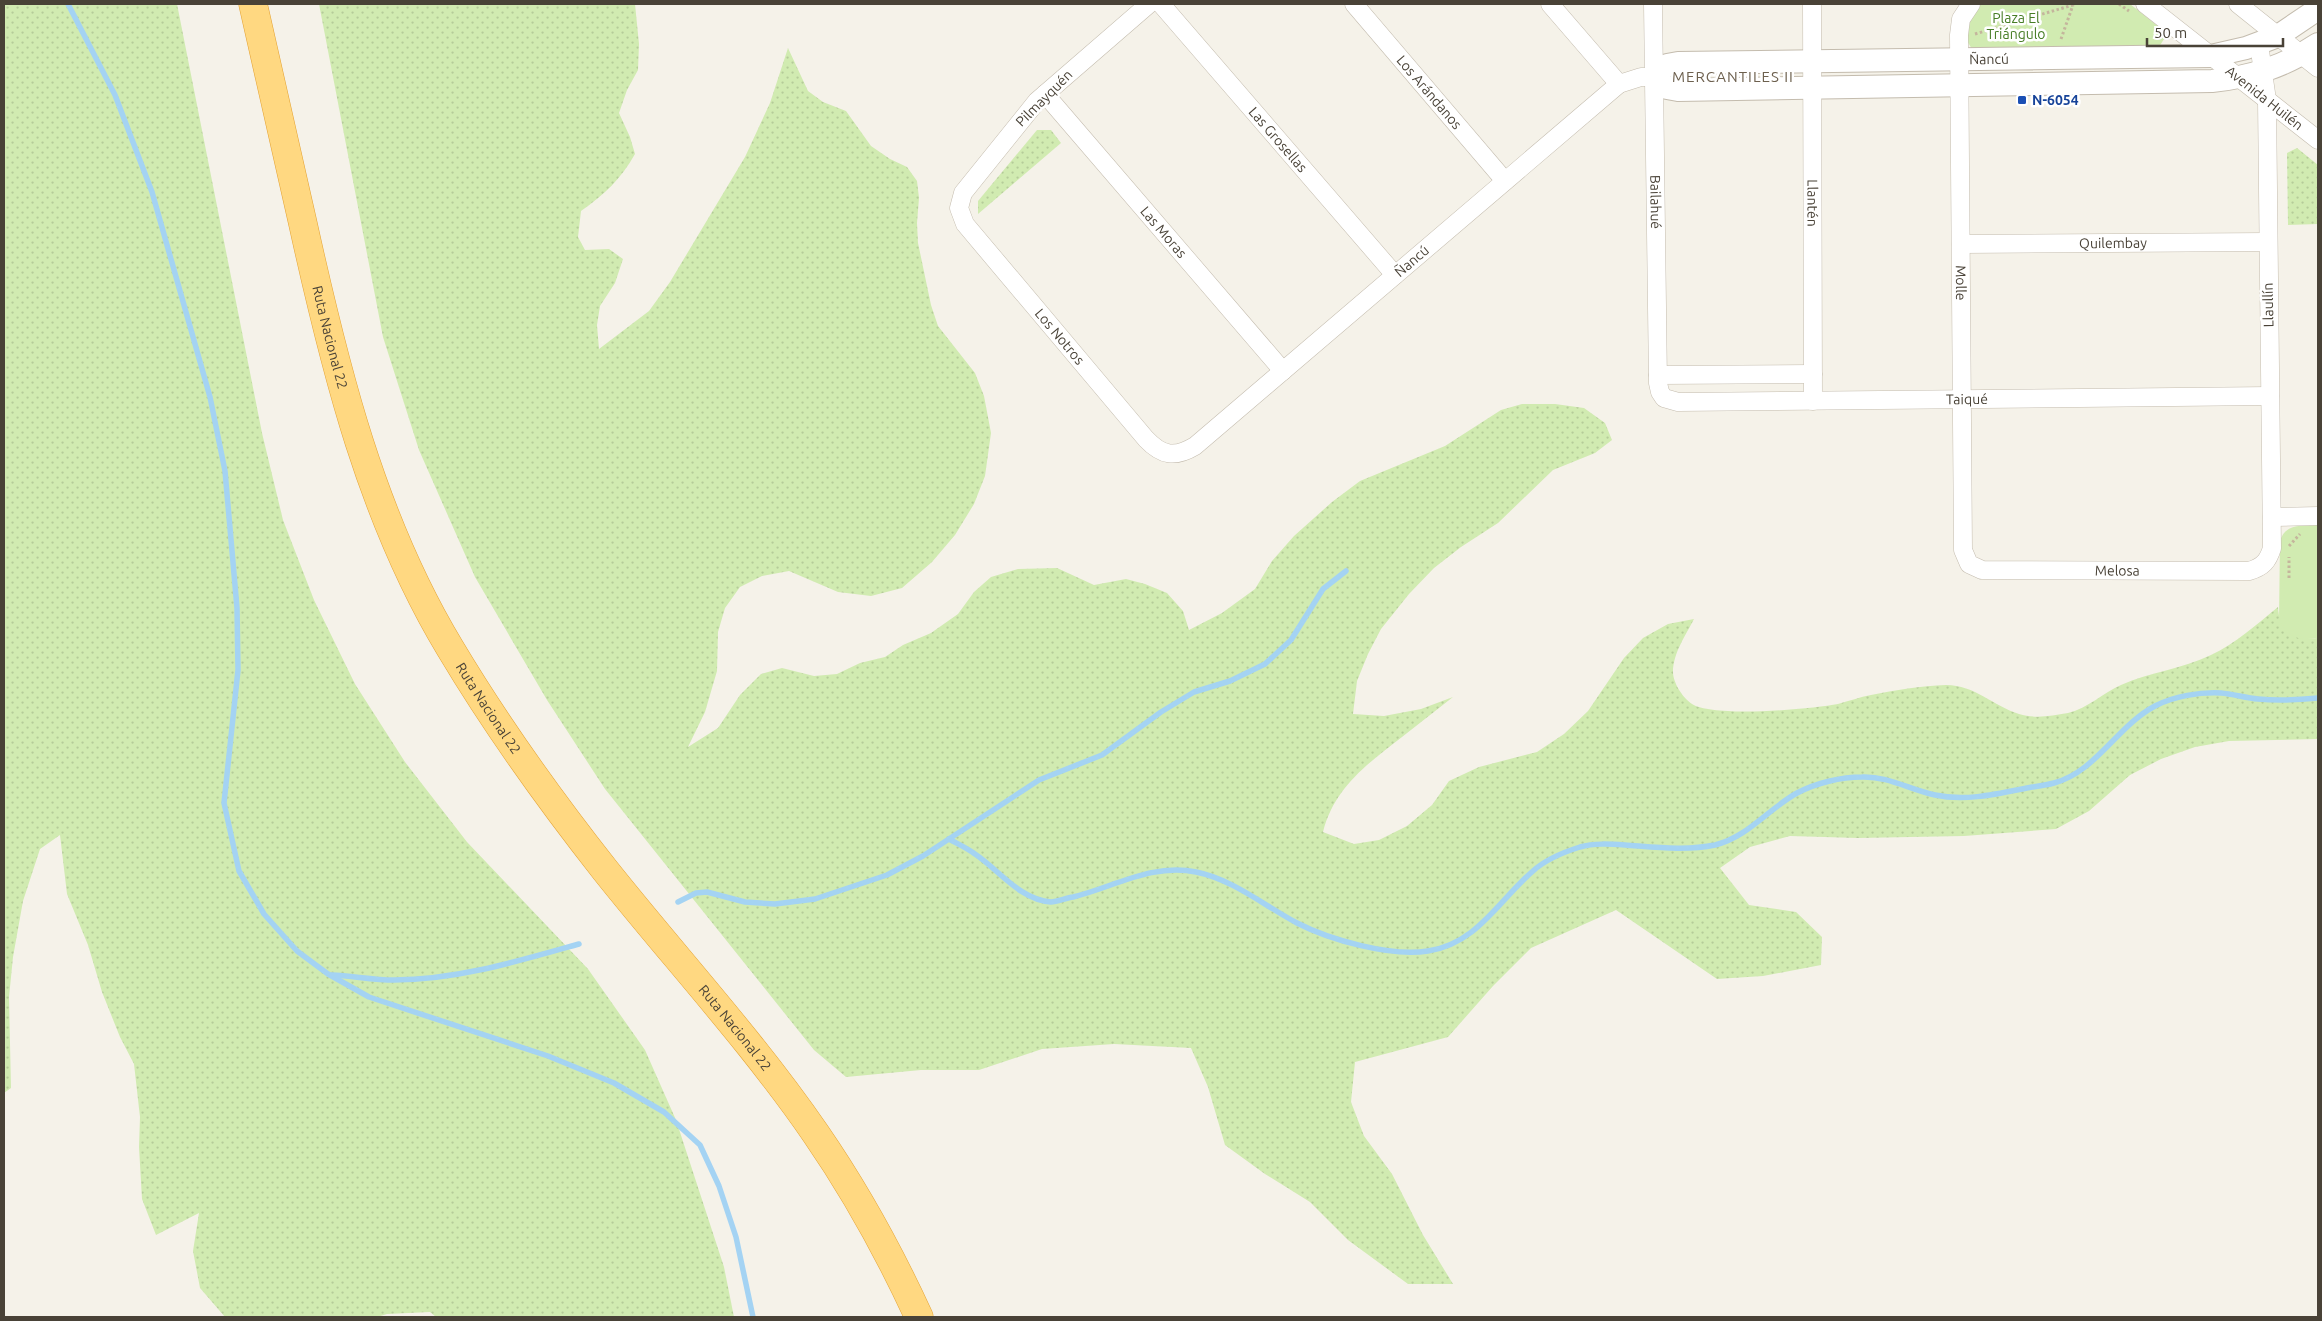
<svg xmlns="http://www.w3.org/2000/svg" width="2322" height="1321" font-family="Ubuntu,sans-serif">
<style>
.grass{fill:url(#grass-dots)}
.green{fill:#d1ebb1}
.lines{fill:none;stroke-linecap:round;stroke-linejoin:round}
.stream{stroke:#a4d3f3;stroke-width:5.5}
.minor-casing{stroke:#c4bcae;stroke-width:19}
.tertiary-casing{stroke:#c4bcae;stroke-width:24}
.trunk-casing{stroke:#e4a335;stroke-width:29}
.path{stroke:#c4b59c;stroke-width:3;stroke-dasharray:2.5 2.5;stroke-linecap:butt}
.minor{stroke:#fff;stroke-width:18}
.tertiary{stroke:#fff;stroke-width:22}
.trunk{stroke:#ffd881;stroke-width:28}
.transit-dot{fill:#1a4fb4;stroke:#fff;stroke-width:2}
.labels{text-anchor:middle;stroke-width:5;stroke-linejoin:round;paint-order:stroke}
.park-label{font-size:14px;fill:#487e27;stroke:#fff}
.street-label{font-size:14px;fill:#494237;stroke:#fff}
.transit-label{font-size:14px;font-weight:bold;fill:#164399;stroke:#fff;text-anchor:start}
.neighbourhood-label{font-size:15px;letter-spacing:1px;fill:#6d604e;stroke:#fff}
</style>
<defs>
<pattern id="grass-dots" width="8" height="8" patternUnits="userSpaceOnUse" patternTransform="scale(1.25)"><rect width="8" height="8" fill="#d1ebb1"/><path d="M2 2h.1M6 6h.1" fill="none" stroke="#b5cb99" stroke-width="1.8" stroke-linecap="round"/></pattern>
</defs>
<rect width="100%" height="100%" fill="#f5f2e9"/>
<g class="grass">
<path d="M4,4H177L262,433L283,520L314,600L355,684L405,762L467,842L588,969L645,1050L676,1120L724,1267L734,1317H436L430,1312L387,1314L377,1317H225L200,1288L193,1251L199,1213L156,1235L142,1199L139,1147L140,1117L134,1064L120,1037L102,992L88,945L67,894L60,835L40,849L23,901L13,957L9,997L11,1088L4,1093Z"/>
<path d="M319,4H635L639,44L638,70L627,90L619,113L630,137L635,154C621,179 604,195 581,211L578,237L585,250L609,249L623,259L615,283L600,306L597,325L599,349L649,311L670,282L745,157L770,103L788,48L808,91L823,102L846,111L871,146L890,159L907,167L917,181L919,198L917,223L918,243L931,305L938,326L975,373L984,396L991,433L985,476L974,504L955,535L932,562L902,588L871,596L838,592L789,571L762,576L740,587L725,608L718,632L717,671L705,712L688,747L718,728L740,695L761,674L782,668L814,676L837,674L860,663L885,657L903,645L931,633L958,614L974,592L991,577L1018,569L1057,568L1094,585L1126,579L1145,584L1167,593L1183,611L1189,630L1222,613L1255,589L1272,561L1294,536L1332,502L1360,481L1445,446L1501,410L1522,404H1555L1584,408L1605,423L1612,440L1595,453L1553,470L1498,523L1461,547L1434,568L1409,594L1381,629L1368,654L1357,681L1353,714L1384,716L1421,709L1453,697C1436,710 1419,724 1402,737C1367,764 1334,788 1323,832L1354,844L1379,840L1407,826L1432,805L1449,781L1479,767L1537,752L1564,734L1588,711L1624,658L1643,638L1668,624L1694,619C1686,635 1673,653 1673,672C1673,683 1683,698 1692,704C1714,718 1811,709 1838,704C1849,701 1860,697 1871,695C1895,690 1921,686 1946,685C1975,685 1993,706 2019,714C2035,719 2051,716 2068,713C2088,708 2103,693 2121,685C2150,672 2182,669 2211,655C2235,644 2257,624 2278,607C2279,632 2296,641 2318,638V739L2229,741L2195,747L2161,759L2130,775L2089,811L2056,829L1964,836L1858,838L1790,836L1750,847L1720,868L1749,905L1796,912L1822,937L1821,965L1763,976L1717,979L1616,910L1531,948L1493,986L1448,1037L1355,1062L1351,1102L1364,1136L1392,1174L1423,1235L1453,1284H1408L1348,1240L1310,1202L1265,1174L1225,1145L1208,1087L1191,1048L1114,1044L1042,1049L979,1070H921L846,1077L814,1050L605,789L547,700L475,577L419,450L383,337Z"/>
<path d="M1037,130H1051L1061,143L978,214V201Z"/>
<path d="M2297,148L2318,165V224L2288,225L2287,153Z"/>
</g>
<g class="green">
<path d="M1980,4H2130L2159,27L2163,32L2164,39L2159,47L1972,49L1967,41L1969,17Z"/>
<path d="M2318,525V638C2300,641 2288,638 2279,620L2280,541C2285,523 2303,526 2318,525Z"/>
</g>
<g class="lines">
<g class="stream">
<path d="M68,4L115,95L152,192L210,397L225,471L237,608L238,670L224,803L239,871L264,914L297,951L328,974L369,997L548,1056L614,1083L664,1112L700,1145L719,1186L736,1237L753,1317"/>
<path d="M949,839C958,844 967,848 975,854C999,870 1020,900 1051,902C1057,902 1066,898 1073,897C1114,887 1152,863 1196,872C1232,879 1265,906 1297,923C1330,940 1391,957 1428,951C1477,944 1499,900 1533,871C1546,859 1564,852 1580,847C1594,843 1610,844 1625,845C1654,847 1686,851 1715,845C1748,837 1768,809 1797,793C1816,783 1841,777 1862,777C1888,776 1910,790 1935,795C1967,802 2001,793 2032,787C2039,786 2047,785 2054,783C2096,772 2117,726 2155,706C2174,696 2200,692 2221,693C2233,694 2246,698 2258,699C2278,701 2298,700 2318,698"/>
<path d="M678,902L696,893L707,892L745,902L775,904L815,899L887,875L923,856L1039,780L1102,755L1161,712L1194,692L1230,681L1265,664L1291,640L1323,589L1346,571"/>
<path d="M332,975C353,976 374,980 394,980C456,980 519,961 579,944"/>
</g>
<defs>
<g id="minor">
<path id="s1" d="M1149,4L1037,101L963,193L959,208L965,224L1146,439C1162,456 1175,458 1195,446L1619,84L1641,77H1654"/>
<path id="s2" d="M1161,4L1395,275"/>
<path id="s3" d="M1354,4L1505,181"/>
<path d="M1550,4L1619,84"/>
<path id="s4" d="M1653,4L1658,383L1660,392L1664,398L1678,402L2270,396"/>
<path id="s5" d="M1812,4L1813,401"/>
<path id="s6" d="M1971,4L1961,19L1959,35L1963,550L1969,564L1982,570L2249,571C2263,567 2268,561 2272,548L2267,100L2259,44"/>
<path id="s7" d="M2145,4L2318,140"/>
<path d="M2238,4L2318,68"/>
<path id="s8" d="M1045,94L1283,371"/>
<path id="s9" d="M1961,244L2268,242"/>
<path d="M1658,375L1813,374"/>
<path d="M2272,517L2318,516"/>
</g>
<path id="tertiary" d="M2318,9L2278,36L2246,48L2211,56L1678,63L1667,65L1654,77L1667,88L1678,90L2212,81C2252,77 2285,66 2318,44"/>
<g id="trunk">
<path id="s10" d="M253,4C270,77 286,151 303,224C335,369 372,519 450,648C496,725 549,799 605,870C675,958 752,1041 816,1134C856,1192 890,1254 919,1317"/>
</g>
</defs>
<use href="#minor" class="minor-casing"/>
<use href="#tertiary" class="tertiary-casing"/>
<use href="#trunk" class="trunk-casing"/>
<g class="path">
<path d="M2119,4L2129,11"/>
<path d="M1975,34L2073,5"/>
<path d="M2061,39L2073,5"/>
<path d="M2289,546L2300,534"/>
<path d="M2289,578V557"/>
</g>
<use href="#minor" class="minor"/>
<use href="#tertiary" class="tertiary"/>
<use href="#trunk" class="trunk"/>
</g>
<rect class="transit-dot" x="2017" y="95" width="10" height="10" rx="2.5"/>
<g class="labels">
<g class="park-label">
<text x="2016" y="23">Plaza El<tspan x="2016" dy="16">Triángulo</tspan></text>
</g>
<g class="street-label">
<text transform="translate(1989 59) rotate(-1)" y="5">Ñancú</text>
<text dy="5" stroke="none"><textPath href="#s3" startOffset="116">Los Arándanos</textPath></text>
<text transform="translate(1044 98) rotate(-45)" y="5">Pilmayquén</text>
<text dy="5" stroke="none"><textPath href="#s7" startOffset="152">Avenida Huilén</textPath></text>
<text dy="5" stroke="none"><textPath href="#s2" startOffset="179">Las Grosellas</textPath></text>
<text dy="5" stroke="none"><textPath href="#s4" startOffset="198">Bailahué</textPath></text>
<text dy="5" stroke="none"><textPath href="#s5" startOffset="199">Llantén</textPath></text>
<text dy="5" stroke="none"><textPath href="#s8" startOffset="182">Las Moras</textPath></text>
<text dy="5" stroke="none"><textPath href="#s9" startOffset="152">Quilembay</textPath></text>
<text dy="5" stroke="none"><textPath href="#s1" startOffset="920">Ñancú</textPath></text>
<text dy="5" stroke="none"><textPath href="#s6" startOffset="282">Molle</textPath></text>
<text transform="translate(2268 305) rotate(-91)" y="5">Llaullín</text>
<text dy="5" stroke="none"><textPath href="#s1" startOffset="446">Los Notros</textPath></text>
<text dy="5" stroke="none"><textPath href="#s10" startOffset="342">Ruta Nacional 22</textPath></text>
<text dy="5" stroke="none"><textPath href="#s4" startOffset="699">Taiqué</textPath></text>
<text dy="5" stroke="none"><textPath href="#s6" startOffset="714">Melosa</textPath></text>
<text dy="5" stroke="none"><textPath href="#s10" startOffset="748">Ruta Nacional 22</textPath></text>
<text dy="5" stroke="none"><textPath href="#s10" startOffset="1152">Ruta Nacional 22</textPath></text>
</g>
<g class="transit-label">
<text x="2032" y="105">N-6054</text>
</g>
<g class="neighbourhood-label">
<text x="1733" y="82">MERCANTILES II</text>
</g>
</g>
<rect width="2322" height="1321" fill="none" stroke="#494237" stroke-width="10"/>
<path d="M2147 38v8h136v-8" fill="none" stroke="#494237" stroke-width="2.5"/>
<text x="2154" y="38" font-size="15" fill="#494237" stroke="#ffffff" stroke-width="4" paint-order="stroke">50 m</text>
</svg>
